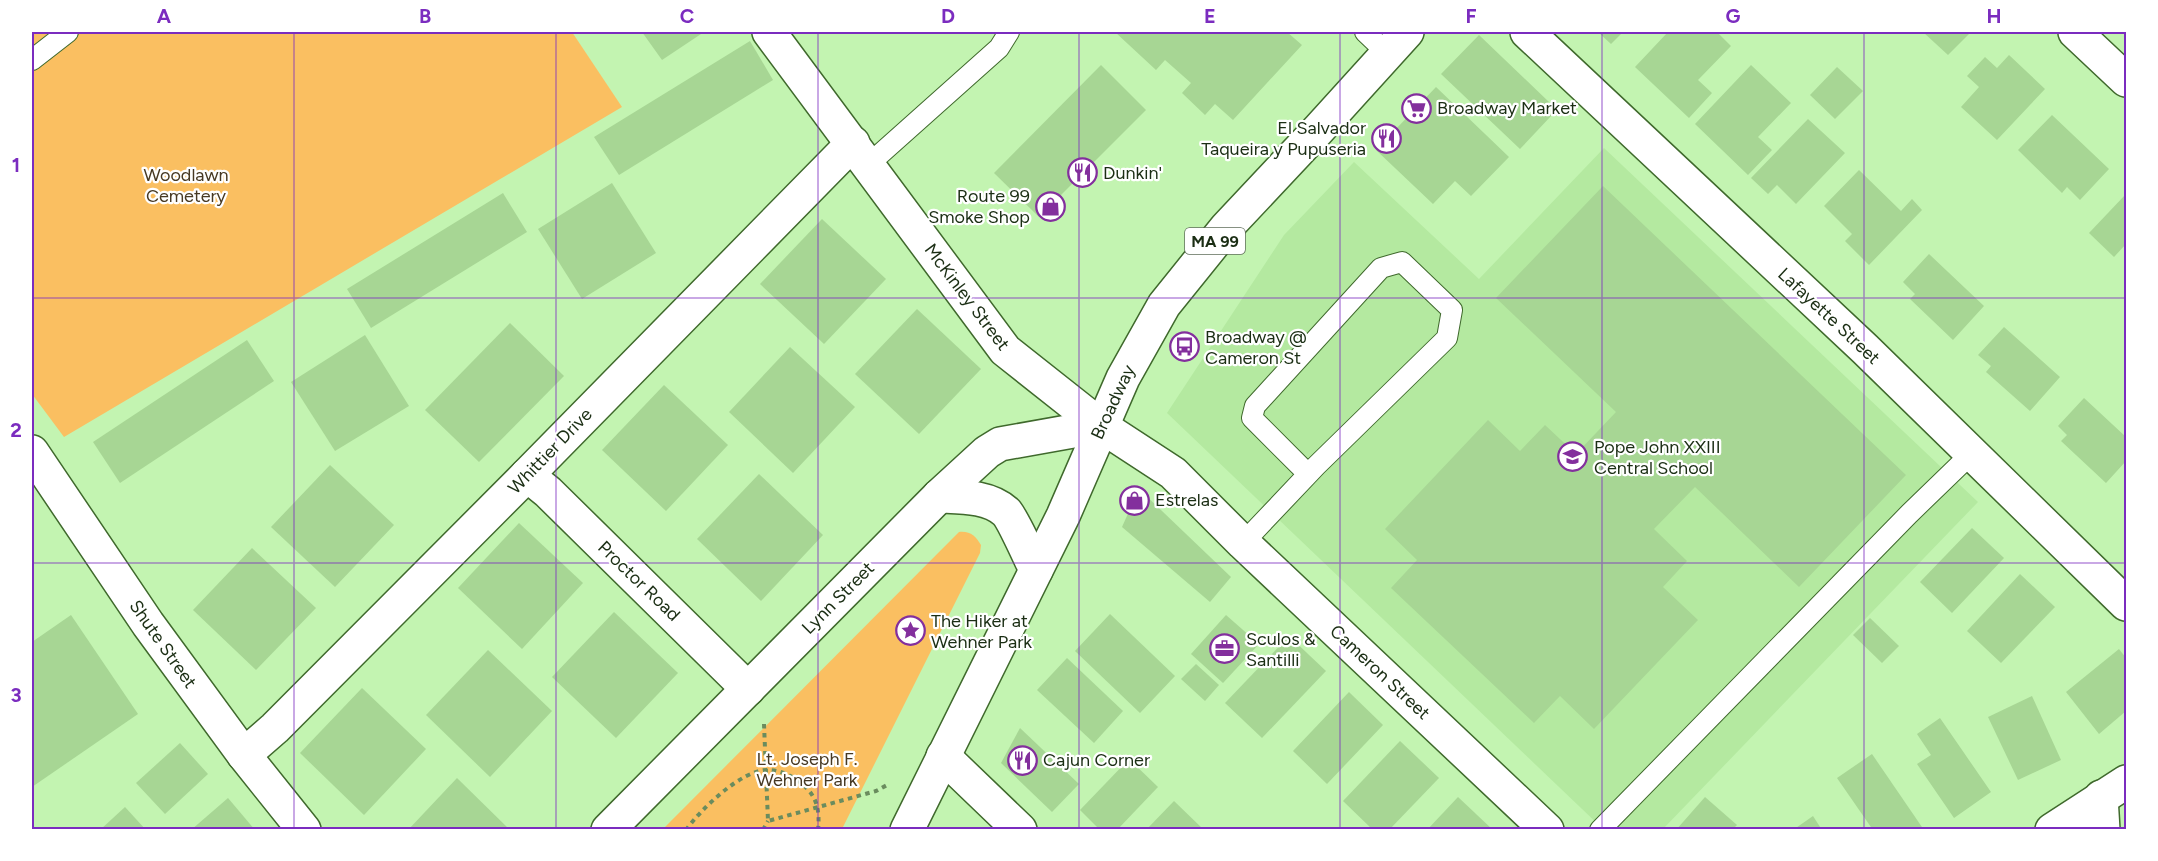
<svg xmlns="http://www.w3.org/2000/svg" width="2158" height="861" font-family="Figtree,sans-serif">
<style>
.built{fill:#b4e9a0}
.green{fill:#fabf61}
.building{fill:#a7d694}
.lines{fill:none;stroke-linecap:round;stroke-linejoin:round}
.lane-casing{stroke:#3f692c;stroke-width:22}
.street-casing{stroke:#3f692c;stroke-width:36}
.secondary-casing{stroke:#3f692c;stroke-width:36}
.primary-casing{stroke:#3f692c;stroke-width:36}
.path{stroke:#6a8c5e;stroke-width:4;stroke-dasharray:4.5 4.5;stroke-linecap:butt}
.lane{stroke:#fff;stroke-width:20}
.street{stroke:#fff;stroke-width:33}
.secondary{stroke:#fff;stroke-width:33}
.primary{stroke:#fff;stroke-width:33}
.grid{fill:none;stroke:#7b2cbf;stroke-width:1.5;stroke-opacity:0.55}
.labels{text-anchor:middle;stroke-width:4.5;stroke-linejoin:round;paint-order:stroke}
.shield{fill:#fff;stroke:#5f6d5a;stroke-width:1.5}
.shield-label{font-size:16px;font-weight:bold;fill:#1b2e14}
.poi-label{font-size:18px;fill:#1b2e14;stroke:#fff;text-anchor:start}
.park-label{font-size:18px;fill:#473923;stroke:#fff}
.street-label{font-size:18px;fill:#1b2e14;stroke:#fff}
.neatline{fill:none;stroke:#7b2cbf;stroke-width:2}
.grid-label{font-size:20px;text-anchor:middle;font-weight:bold;fill:#7b2cbf}
</style>
<rect width="100%" height="100%" fill="#c3f4b1"/>
<path class="built" d="M1604,148L1978,502L1663,829H1603L1167,413L1284,235L1354,162L1479,279Z"/>
<g class="green">
<path d="M32,32H572L622,107L64,437L32,394Z"/>
<path d="M959,532C971,531 975,536 981,545L980,553L842,829H663Z"/>
</g>
<g class="building">
<path d="M642,32H704L662,60Z"/>
<path d="M1115,32H1287L1302,45L1233,120L1215,104L1205,115L1182,93L1191,83L1165,60L1156,70Z"/>
<path d="M1598,32H1623L1611,44Z"/>
<path d="M1668,32H1717L1731,46L1698,80L1712,93L1689,118L1635,67Z"/>
<path d="M1923,32H1971L1948,55Z"/>
<path d="M1479,35L1549,102L1544,107L1552,115L1520,149L1441,74Z"/>
<path d="M750,41L773,80L619,175L594,137Z"/>
<path d="M2009,55L2045,89L1997,140L1961,107L1979,87L1967,76L1985,57L1997,68Z"/>
<path d="M1101,65L1146,110L1039,217L994,173Z"/>
<path d="M1751,65L1791,103L1758,137L1772,150L1748,175L1695,124Z"/>
<path d="M1837,67L1863,91L1835,119L1810,95Z"/>
<path d="M1436,87L1509,157L1471,196L1455,181L1433,204L1376,150Z"/>
<path d="M2052,115L2109,169L2080,200L2067,187L2062,193L2018,150Z"/>
<path d="M1808,119L1845,153L1796,204L1777,185L1768,194L1751,178Z"/>
<path d="M1859,170L1901,211L1912,199L1922,210L1869,265L1845,241L1852,234L1824,206Z"/>
<path d="M612,183L656,253L582,299L538,229Z"/>
<path d="M1603,186L1906,475L1799,587L1695,487L1654,529L1687,561L1663,587L1698,620L1594,729L1560,696L1534,723L1391,588L1417,560L1385,529L1488,420L1520,451L1545,425L1576,454L1616,412L1496,298Z"/>
<path d="M503,193L527,232L371,328L347,289Z"/>
<path d="M2126,194V244L2114,257L2089,233Z"/>
<path d="M822,219L886,279L824,344L760,284Z"/>
<path d="M1929,254L1984,306L1953,340L1910,299L1915,294L1903,282Z"/>
<path d="M917,309L981,369L919,434L855,374Z"/>
<path d="M510,323L564,376L479,462L425,410Z"/>
<path d="M2004,327L2060,377L2030,411L1986,372L1991,366L1978,355Z"/>
<path d="M365,335L409,406L335,451L291,382Z"/>
<path d="M247,340L274,381L120,483L93,442Z"/>
<path d="M790,347L855,407L793,473L729,412Z"/>
<path d="M664,385L728,445L666,511L602,450Z"/>
<path d="M2084,398L2126,437V461L2106,483L2061,441L2067,435L2058,426Z"/>
<path d="M330,465L394,525L335,587L271,527Z"/>
<path d="M759,474L823,535L761,601L697,539Z"/>
<path d="M1139,489L1231,577L1210,602L1122,527Z"/>
<path d="M519,523L583,583L522,649L458,588Z"/>
<path d="M1972,528L2004,558L1952,613L1920,582Z"/>
<path d="M252,548L316,608L256,670L193,610Z"/>
<path d="M2020,574L2055,607L2001,663L1967,631Z"/>
<path d="M614,612L678,673L616,738L552,677Z"/>
<path d="M1110,614L1175,676L1140,713L1075,651Z"/>
<path d="M71,615L138,714L32,787V642Z"/>
<path d="M1226,615L1259,644L1223,683L1191,654Z"/>
<path d="M1870,618L1899,646L1882,663L1853,635Z"/>
<path d="M1289,636L1326,671L1262,738L1225,703Z"/>
<path d="M2119,649L2126,658V711L2099,734L2066,692Z"/>
<path d="M488,650L552,711L490,777L426,715Z"/>
<path d="M1067,658L1123,711L1094,743L1037,690Z"/>
<path d="M1196,664L1219,685L1205,701L1181,679Z"/>
<path d="M362,688L426,749L364,815L300,753Z"/>
<path d="M1349,692L1383,725L1327,784L1293,751Z"/>
<path d="M2032,696L2061,760L2018,780L1988,717Z"/>
<path d="M1940,718L1991,792L1954,818L1917,764L1931,755L1917,734Z"/>
<path d="M1020,728L1079,784L1052,812L1001,763Z"/>
<path d="M1400,741L1439,778L1389,830H1373L1343,801Z"/>
<path d="M180,743L208,774L165,814L136,783Z"/>
<path d="M1872,754L1924,830H1873L1837,778Z"/>
<path d="M1129,759L1158,787L1117,830H1100L1080,810Z"/>
<path d="M457,778L510,830H408Z"/>
<path d="M1458,797L1493,830H1427Z"/>
<path d="M1705,797L1737,825L1732,830H1676Z"/>
<path d="M228,798L255,830H191Z"/>
<path d="M1174,801L1204,830H1146Z"/>
<path d="M125,807L146,830H100Z"/>
<path d="M1813,816L1822,830H1793Z"/>
</g>
<g class="lines">
<defs>
<g id="lane">
<path d="M1365,32L1387,53"/>
<path d="M32,60L68,32"/>
<path d="M869,164L999,48L1009,32"/>
<path d="M1243,543L1316,466L1447,338L1452,310L1402,262L1381,268L1255,406L1252,418L1308,474"/>
<path d="M1600,830L1909,514L1971,454"/>
</g>
<g id="street">
<path d="M769,32L1005,350L1101,426L1173,473L1243,543L1547,830"/>
<path d="M1527,32L1865,349L2126,604"/>
<path d="M2075,32L2126,80"/>
<path d="M32,452L148,624L244,755L304,830"/>
<path d="M527,475L548,492L748,689"/>
<path d="M244,755L275,728L527,475L853,143"/>
<path d="M943,756L1020,830"/>
<path d="M2101,797L2103,830"/>
</g>
<g id="secondary">
<path d="M608,830L939,496L987,452L1000,444L1101,426"/>
<path d="M2052,830L2126,782"/>
</g>
<g id="primary">
<path d="M939,496C961,497 989,496 1006,512C1013,519 1030,558 1036,570"/>
<path d="M907,830L1063,516L1123,378L1164,305L1226,228L1319,129L1407,32"/>
</g>
</defs>
<use href="#lane" class="lane-casing"/>
<use href="#street" class="street-casing"/>
<use href="#secondary" class="secondary-casing"/>
<use href="#primary" class="primary-casing"/>
<g class="path">
<path d="M764,724L768,821L876,791L889,784"/>
<path d="M686,830C700,810 742,769 768,770C780,770 793,776 802,784C817,796 820,810 818,830"/>
<path d="M763,830L768,821"/>
</g>
<use href="#lane" class="lane"/>
<use href="#street" class="street"/>
<use href="#secondary" class="secondary"/>
<use href="#primary" class="primary"/>
</g>
<path class="grid" d="M294,32V830M556,32V830M818,32V830M1079,32V830M1340,32V830M1602,32V830M1864,32V830M32,298H2126M32,563H2126"/>
<defs>
<symbol id="supermarket-ring" viewBox="-11 -11 22 22"><circle r="9.5" fill="#fff" stroke="#832f9d" stroke-width="1.5"/><path d="M-6-5.5h2.5l.6 2H6L4.5 2H-2.5L-4.4-4H-6ZM-1.5 3.2a1.3 1.3 0 1 0 .1 0ZM3 3.2a1.3 1.3 0 1 0 .1 0Z" fill="#832f9d"/></symbol>
<symbol id="restaurant-ring" viewBox="-11 -11 22 22"><circle r="9.5" fill="#fff" stroke="#832f9d" stroke-width="1.5"/><path d="M-5-6h1v4h1v-4h1v4h1v-4h1v5L-1.5 .5V6h-2V.5L-5-1ZM5-6V6H3V1.5H1.5Q1.5-4 5-6Z" fill="#832f9d"/></symbol>
<symbol id="shop-ring" viewBox="-11 -11 22 22"><circle r="9.5" fill="#fff" stroke="#832f9d" stroke-width="1.5"/><path d="M-5-2.5h2.3a2.7 3.5 0 0 1 5.4 0H5L5.5 6h-11ZM-1.5-2.5h3a1.5 2.3 0 0 0-3 0Z" fill="#832f9d"/></symbol>
<symbol id="bus-ring" viewBox="-11 -11 22 22"><circle r="9.5" fill="#fff" stroke="#832f9d" stroke-width="1.5"/><path d="M-5-6H5V4H4V6H2V4H-2V6H-4V4H-5ZM-3.5-4V0h7V-4ZM-3.5 1.2v1.5H-2V1.2ZM2 1.2v1.5H3.5V1.2Z" fill="#832f9d"/></symbol>
<symbol id="school-ring" viewBox="-11 -11 22 22"><circle r="9.5" fill="#fff" stroke="#832f9d" stroke-width="1.5"/><path d="M0-5L7-2L0 1L-7-2ZM-4 1L0 2.5L4 1V4Q0 6-4 4Z" fill="#832f9d"/></symbol>
<symbol id="sight-ring" viewBox="-11 -11 22 22"><circle r="9.5" fill="#fff" stroke="#832f9d" stroke-width="1.5"/><path d="M0-6L1.8-2.2L6-1.7L2.9 1.2L3.7 5.4L0 3.3L-3.7 5.4L-2.9 1.2L-6-1.7L-1.8-2.2Z" fill="#832f9d"/></symbol>
<symbol id="office-ring" viewBox="-11 -11 22 22"><circle r="9.5" fill="#fff" stroke="#832f9d" stroke-width="1.5"/><path d="M-6-3h4V-5.5h4V-3h4V5H-6ZM-1-4.5V-3h2v-1.5ZM-6 0V1H6V0Z" fill="#832f9d"/></symbol>
</defs>
<g fill-rule="evenodd">
<use href="#supermarket-ring" x="1400" y="92" width="33" height="33"/>
<use href="#restaurant-ring" x="1370" y="122" width="33" height="33"/>
<use href="#restaurant-ring" x="1066" y="156" width="33" height="33"/>
<use href="#shop-ring" x="1034" y="190" width="33" height="33"/>
<use href="#bus-ring" x="1168" y="330" width="33" height="33"/>
<use href="#school-ring" x="1556" y="440" width="33" height="33"/>
<use href="#shop-ring" x="1118" y="484" width="33" height="33"/>
<use href="#sight-ring" x="894" y="614" width="33" height="33"/>
<use href="#office-ring" x="1208" y="632" width="33" height="33"/>
<use href="#restaurant-ring" x="1006" y="744" width="33" height="33"/>
</g>
<g class="labels">
<rect class="shield" x="1185" y="228" width="60" height="26" rx="4.5"/>
<g class="shield-label">
<text x="1215" y="247">MA 99</text>
</g>
<g class="poi-label">
<text x="1437" y="114">Broadway Market</text>
<text x="1366" y="134" text-anchor="end">El Salvador<tspan x="1366" dy="21">Taqueira y Pupuseria</tspan></text>
<text x="1103" y="179">Dunkin'</text>
<text x="1030" y="202" text-anchor="end">Route 99<tspan x="1030" dy="21">Smoke Shop</tspan></text>
<text x="1205" y="343">Broadway @<tspan x="1205" dy="21">Cameron St</tspan></text>
<text x="1594" y="453">Pope John XXIII<tspan x="1594" dy="21">Central School</tspan></text>
<text x="1155" y="506">Estrelas</text>
<text x="931" y="627">The Hiker at<tspan x="931" dy="21">Wehner Park</tspan></text>
<text x="1246" y="645">Sculos &amp;<tspan x="1246" dy="21">Santilli</tspan></text>
<text x="1043" y="766">Cajun Corner</text>
</g>
<g class="park-label">
<text x="186" y="181">Woodlawn<tspan x="186" dy="21">Cemetery</tspan></text>
<text x="807" y="765">Lt. Joseph F.<tspan x="807" dy="21">Wehner Park</tspan></text>
</g>
<g class="street-label">
<text transform="translate(967 297) rotate(53)" y="6">McKinley Street</text>
<text transform="translate(1829 316) rotate(43)" y="6">Lafayette Street</text>
<text transform="translate(1113 402) rotate(-65)" y="6">Broadway</text>
<text transform="translate(550 451) rotate(-46)" y="6">Whittier Drive</text>
<text transform="translate(639 581) rotate(44)" y="6">Proctor Road</text>
<text transform="translate(838 598) rotate(-45)" y="6">Lynn Street</text>
<text transform="translate(163 644) rotate(55)" y="6">Shute Street</text>
<text transform="translate(1380 672) rotate(43)" y="6">Cameron Street</text>
</g>
</g>
<rect width="2158" height="861" fill="none" stroke="#ffffff" stroke-width="66"/>
<rect x="33" y="33" width="2092" height="795" class="neatline"/>
<g class="grid-label">
<text x="164" y="23">A</text>
<text x="425" y="23">B</text>
<text x="687" y="23">C</text>
<text x="948" y="23">D</text>
<text x="1210" y="23">E</text>
<text x="1471" y="23">F</text>
<text x="1733" y="23">G</text>
<text x="1994" y="23">H</text>
<text x="16" y="172">1</text>
<text x="16" y="437">2</text>
<text x="16" y="702">3</text>
</g>
</svg>
